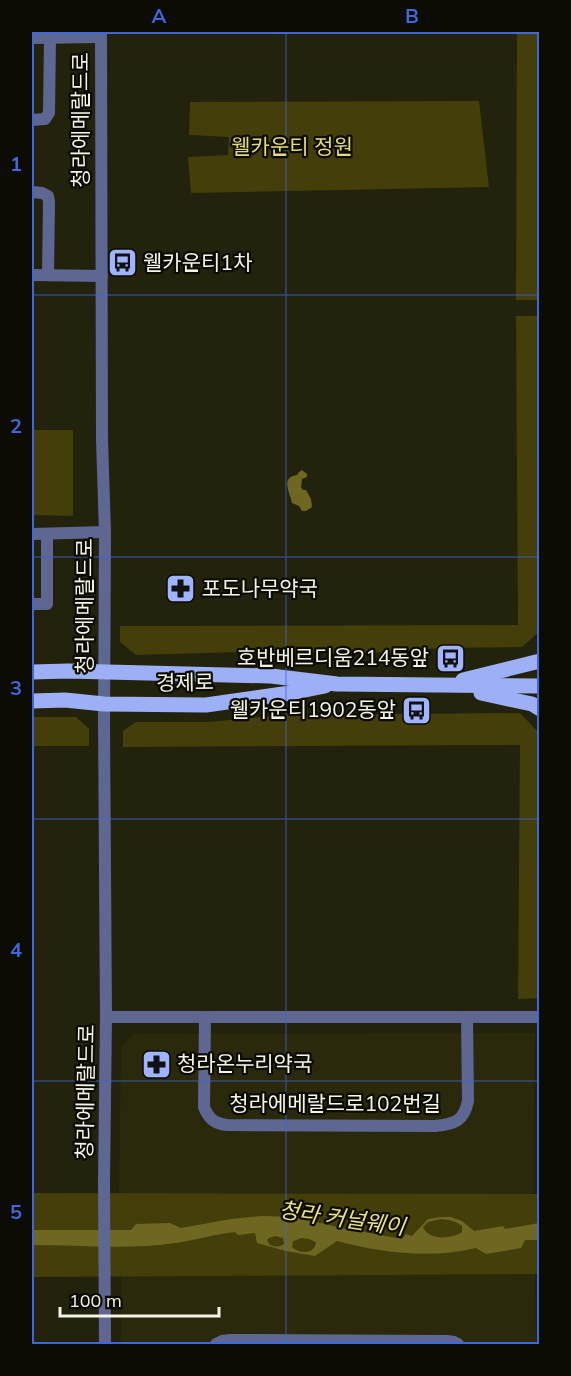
<svg xmlns="http://www.w3.org/2000/svg" width="571" height="1376" font-family="Mulish,'Noto Sans KR',sans-serif">
<style>
.built{fill:#2b290c}
.green{fill:#433e0a}
.water{fill:#6e6721;fill-rule:evenodd}
.lines{fill:none;stroke-linecap:round;stroke-linejoin:round}
.minor{stroke:#5d6791;stroke-width:12}
.major{stroke:#9eb0f5;stroke-width:15}
.grid{fill:none;stroke:#3d67da;stroke-width:1.5;stroke-opacity:0.55}
.labels{text-anchor:middle;stroke-width:4.5;stroke-linejoin:round;paint-order:stroke}
.street-label{font-size:21px;fill:#f5f4e7;stroke:#0c0b04}
.park-label{font-size:21px;fill:#e3db79;stroke:#0c0b04}
.poi-label{font-size:21px;fill:#f5f4e7;stroke:#0c0b04;text-anchor:start}
.water-label{font-size:22px;font-style:italic;fill:#ebe381;stroke:#0c0b04}
.neatline{fill:none;stroke:#3d67da;stroke-width:2}
.grid-label{font-size:20px;text-anchor:middle;font-weight:bold;fill:#3d67da}
</style>
<rect width="100%" height="100%" fill="#23220d"/>
<g class="built">
<path d="M535,1033L533,1194L119,1195L121,1047L133,1034Z"/>
<path d="M535,1274L536,1344H121V1276Z"/>
</g>
<g class="green">
<path d="M517,32H539V300H516Z"/>
<path d="M479,101L489,187L191,193L188,157L228,155L229,137L189,135L190,102Z"/>
<path d="M516,316H540L539,632L522,647L442,648L366,653L241,652L136,655L120,642V626L518,625Z"/>
<path d="M32,430H73V516L32,515Z"/>
<path d="M520,713L539,733L540,997L538,998L518,999L520,745L123,747V731L136,722H208L283,715Z"/>
<path d="M32,717H76L89,729V746H32Z"/>
<path d="M32,1193L539,1194V1274L32,1277Z"/>
</g>
<g class="water">
<path d="M302,470L307,474V477L302,479L301,487L303,490H306L311,499L312,507L306,511H302L299,506L292,503C290,493 280,477 297,475L299,472Z"/>
<path d="M261,1216L296,1217L337,1227L402,1239L406,1234L412,1236L428,1219L441,1217H451L462,1221L474,1231L503,1226L505,1229L539,1223L540,1240H525L521,1248L486,1254L476,1248C430,1259 383,1253 337,1241L315,1256L286,1251L257,1243L255,1233L238,1235L235,1232C215,1234 196,1240 176,1243C130,1250 78,1245 32,1245V1230H131L136,1224L170,1223L181,1228L231,1219ZM441,1219C449,1220 456,1221 462,1226V1232C452,1239 428,1241 423,1227L428,1222ZM275,1236L283,1238L284,1244C280,1247 275,1247 270,1245L267,1240L269,1238ZM302,1238L309,1239L316,1242C315,1255 299,1254 292,1247L293,1241Z"/>
</g>
<g class="lines">
<g class="minor">
<path d="M101,32L102,440L105,532L104,723L106,1017L104,1180L105,1344"/>
<path d="M32,38L101,37"/>
<path d="M32,120L45,119L49,113L50,38"/>
<path d="M32,192L42,193L48,196L49,202L48,275"/>
<path d="M32,275L102,276"/>
<path d="M32,534L105,532"/>
<path d="M32,604H47V534"/>
<path d="M106,1017H540"/>
<path d="M205,1017L204,1107C209,1120 216,1124 228,1125L435,1126C455,1124 464,1121 468,1101L467,1017"/>
<path d="M216,1344L222,1341L230,1340L447,1341L454,1342L458,1344"/>
</g>
<g class="major">
<path d="M32,672L68,671L271,676L337,684L540,686"/>
<path d="M463,680L540,661"/>
<path d="M481,693L532,704L540,709"/>
<path d="M32,701L65,700L104,704L206,705L290,693L325,686"/>
</g>
</g>
<path class="grid" d="M286,32V1344M32,295H540M32,557H540M32,819H540M32,1081H540"/>
<defs>
<symbol id="bus-square" viewBox="-11 -11 22 22"><rect x="-9" y="-9" width="18" height="18" rx="4" fill="#a0b3fd" stroke="#0c0b04"/><path d="M-5-6H5V4H4V6H2V4H-2V6H-4V4H-5ZM-3.5-4V0h7V-4ZM-3.5 1.2v1.5H-2V1.2ZM2 1.2v1.5H3.5V1.2Z" fill="#111"/></symbol>
<symbol id="pharmacy-square" viewBox="-11 -11 22 22"><rect x="-9" y="-9" width="18" height="18" rx="4" fill="#a0b3fd" stroke="#0c0b04"/><path d="M-2-6h4v4h4v4h-4v4h-4v-4h-4v-4h4Z" fill="#111"/></symbol>
</defs>
<g fill-rule="evenodd">
<use href="#bus-square" x="106" y="246" width="33" height="33"/>
<use href="#pharmacy-square" x="164" y="572" width="33" height="33"/>
<use href="#bus-square" x="434" y="642" width="33" height="33"/>
<use href="#bus-square" x="400" y="694" width="33" height="33"/>
<use href="#pharmacy-square" x="140" y="1048" width="33" height="33"/>
</g>
<g class="labels">
<g class="street-label">
<text transform="translate(81 120) rotate(-90)" y="7">청라에메랄드로</text>
<text transform="translate(85 606) rotate(-90)" y="7">청라에메랄드로</text>
<text transform="translate(185 683) rotate(-1)" y="7">경제로</text>
<text transform="translate(86 1092) rotate(-89)" y="7">청라에메랄드로</text>
<text x="335" y="1111">청라에메랄드로102번길</text>
</g>
<g class="park-label">
<text x="292" y="154">웰카운티 정원</text>
</g>
<g class="poi-label">
<text x="143" y="270">웰카운티1차</text>
<text x="202" y="596">포도나무약국</text>
<text x="429" y="665" text-anchor="end">호반베르디움214동앞</text>
<text x="396" y="717" text-anchor="end">웰카운티1902동앞</text>
<text x="177" y="1071">청라온누리약국</text>
</g>
<g class="water-label">
<text transform="translate(342 1218) rotate(8)" y="8">청라 커널웨이</text>
</g>
</g>
<rect width="571" height="1376" fill="none" stroke="#0c0b04" stroke-width="66"/>
<path d="M60 1307v9h159v-9" fill="none" stroke="#f5f4e7" stroke-width="3"/>
<text x="69" y="1307" font-size="18" fill="#f5f4e7" stroke="#0c0b04" stroke-width="4.5" paint-order="stroke">100 m</text>
<rect x="33" y="33" width="505" height="1310" class="neatline"/>
<g class="grid-label">
<text x="159" y="23">A</text>
<text x="412" y="23">B</text>
<text x="16" y="171">1</text>
<text x="16" y="433">2</text>
<text x="16" y="695">3</text>
<text x="16" y="957">4</text>
<text x="16" y="1219">5</text>
</g>
</svg>
